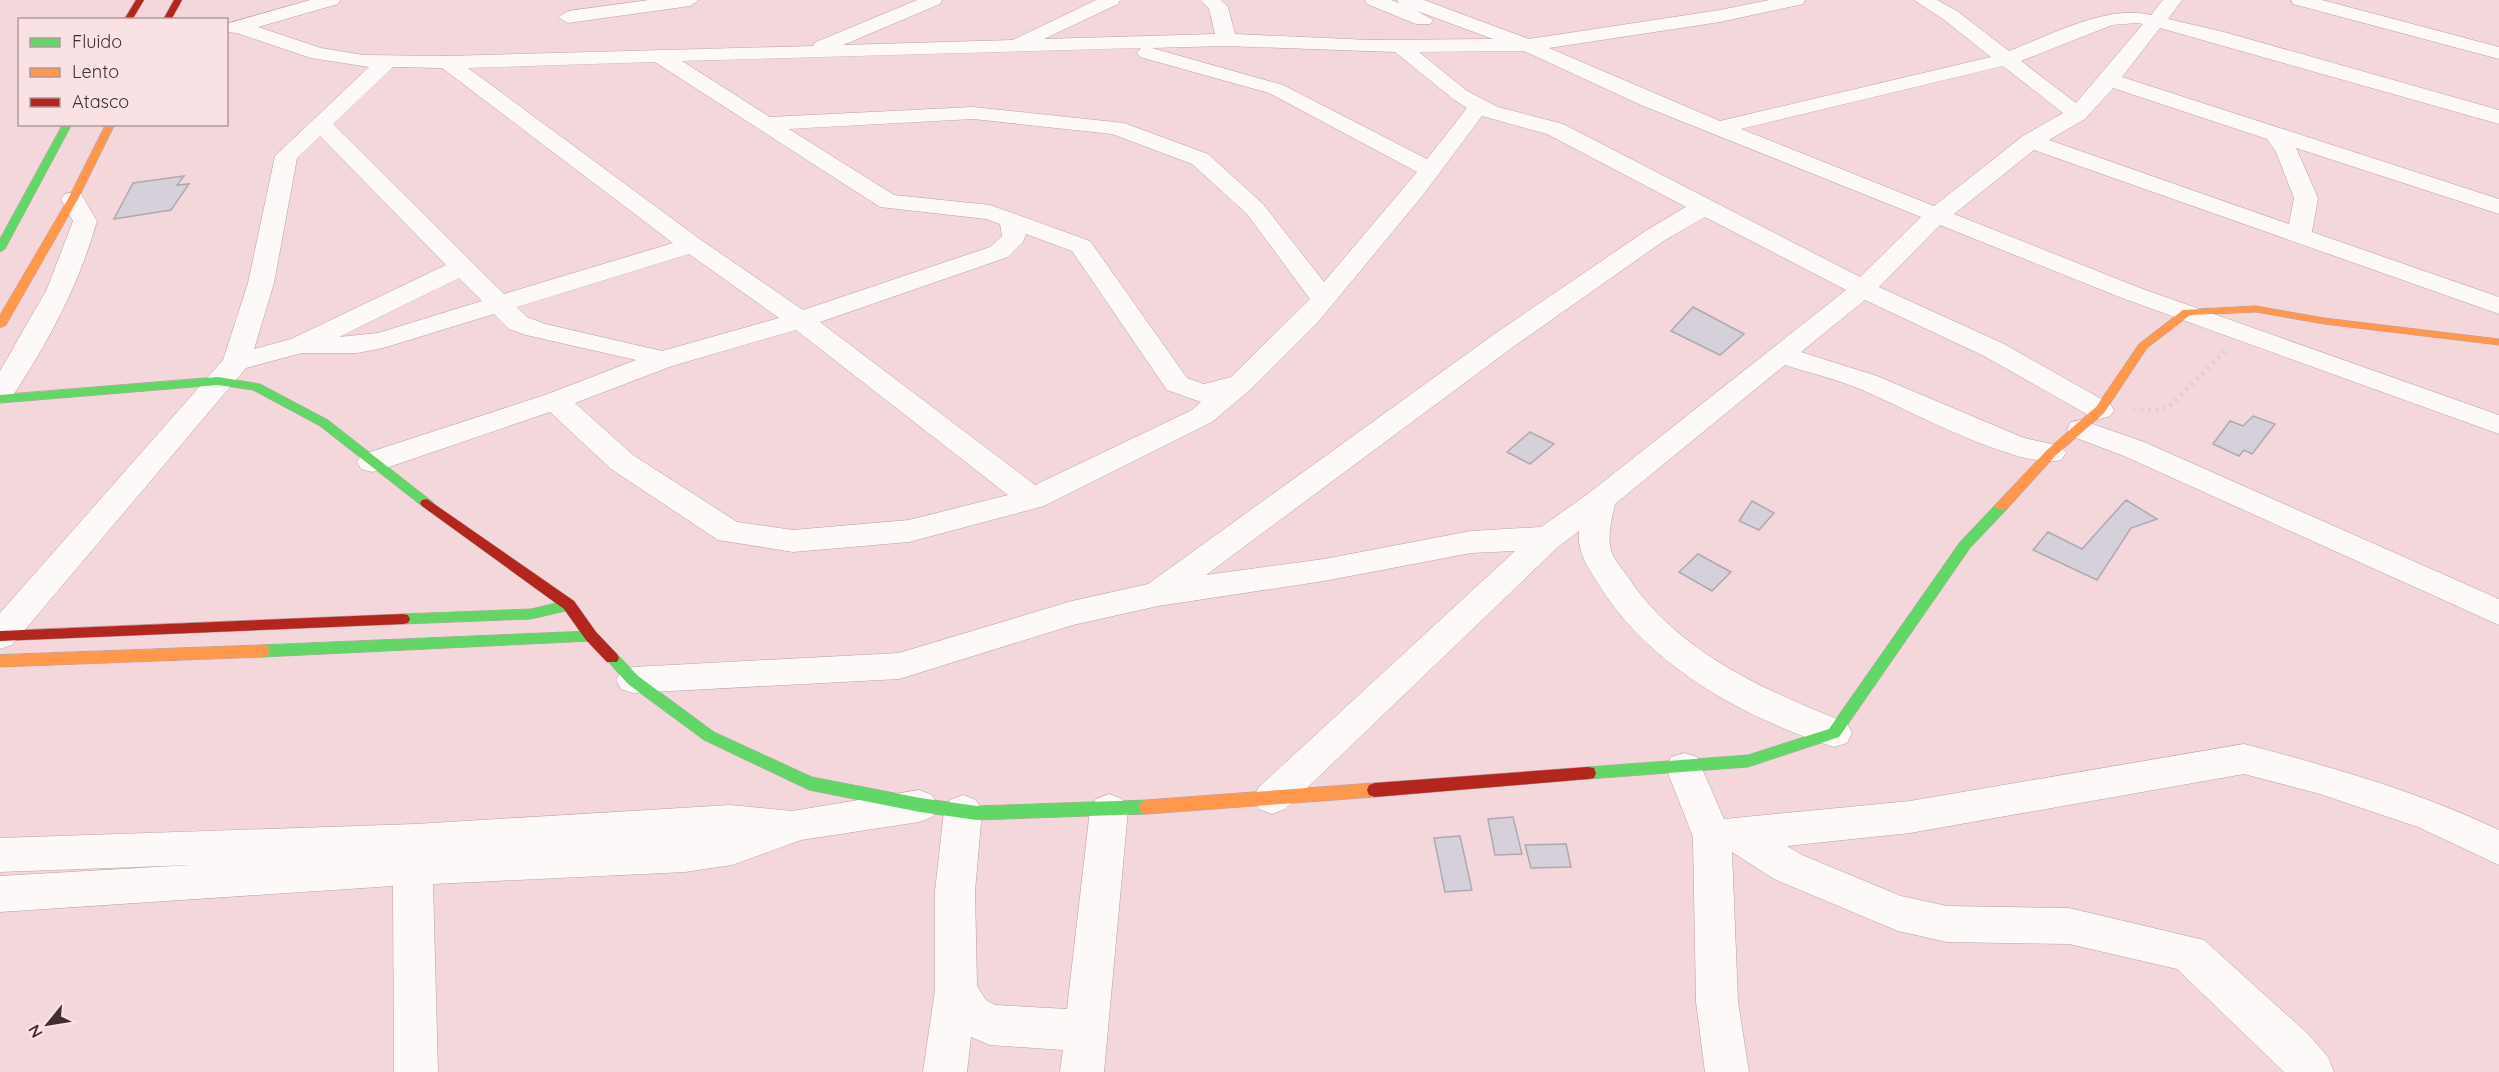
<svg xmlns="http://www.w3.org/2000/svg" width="2499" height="1072" font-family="Quicksand,sans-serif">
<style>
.building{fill:#d5d0d9;stroke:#afa9b2;stroke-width:1.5}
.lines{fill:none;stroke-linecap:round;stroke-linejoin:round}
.street-casing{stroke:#b7a0a2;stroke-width:1}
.fast-casing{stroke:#b7a0a2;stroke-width:1}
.slow-casing{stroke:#b7a0a2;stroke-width:1}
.jam-casing{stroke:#b7a0a2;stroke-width:1}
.path{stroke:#dbd3d4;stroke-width:4;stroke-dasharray:3 4.5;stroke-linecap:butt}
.street{fill:#fdf9f9;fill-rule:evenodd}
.fast{fill:#63d668;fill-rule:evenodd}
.slow{fill:#ff974d;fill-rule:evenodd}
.jam{fill:#b3261e;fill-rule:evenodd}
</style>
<rect width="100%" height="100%" fill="#f3d7da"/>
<g class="building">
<path d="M184,176L177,185L189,184L171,210L114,219L133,183Z"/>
<path d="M1693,307L1744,334L1720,355L1671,331Z"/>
<path d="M2253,416L2275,424L2252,454L2244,450L2239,456L2213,444L2230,421L2243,426Z"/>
<path d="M1530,432L1554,444L1530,464L1507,452Z"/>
<path d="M2126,500L2157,519L2131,528L2097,580L2033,550L2048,532L2082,549Z"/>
<path d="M1752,501L1774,513L1759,530L1739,521Z"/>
<path d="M1698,554L1731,572L1712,591L1679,572Z"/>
<path d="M1513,817L1522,854L1495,855L1488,819Z"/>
<path d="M1460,836L1472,890L1445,892L1434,838Z"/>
<path d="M1566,844L1571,867L1531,868L1525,845Z"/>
</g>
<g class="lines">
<defs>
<g id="street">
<path d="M310,0H340L338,4L258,27L321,48L363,55L447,56L813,46L816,42L917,0H942L940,4L843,45L1013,40L1096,0H1120L1118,4L1044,39L1215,34L1209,9L1201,0H1221L1228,7L1235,34L1370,40L1493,39L1417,11L1433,20L1430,24H1416L1367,4L1365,0H1391L1399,3L1397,0H1424L1529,39L1720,10L1769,0H1805L1803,4L1720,22L1549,48L1720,121L1991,57L1943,19L1914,0H1937L1957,11L2009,51C2051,35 2107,4 2151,15L2163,0H2182L2168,19L2224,32L2499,110V124L2160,28L2122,77L2499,199V214L2296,148L2318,198L2312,232L2499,297V314L2034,150L1954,214L2140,288L2499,415V434L2122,298L1940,225L1879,287L2004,344L2110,404L2114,410L2110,416L2100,419L2090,416L1984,356L1865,300L1801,352L1877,376L2024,438L2061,446L2066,453L2061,460C2020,471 1903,407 1860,389C1836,379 1810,373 1785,365L1615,504C1612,518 1607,536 1611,550C1614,560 1622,569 1628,577C1678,653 1766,691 1847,723L1852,733L1847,743L1834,747C1743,717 1651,668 1599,585C1588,567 1577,553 1579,531L1559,546L1285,809L1272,814L1259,809L1253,798L1259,787L1515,551L1471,553L1324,581L1158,606L1073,625L899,679L633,693L621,689L616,680L621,671L633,667L899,653L1072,601L1148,584L1493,335L1647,230L1686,207L1547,134L1482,116L1423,195L1318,322L1251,389L1212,422L1044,506L909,542L793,552L718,540L611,469L550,412L383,469L372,472L361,469L357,462L361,455L545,395L636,360L526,335L509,329L494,314L383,348L357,353H302L246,368L12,645L0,649V613L223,360L248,283L275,156L369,67L311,58L237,33L226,32V24ZM2137,23L2143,24L2076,103L2021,61L2112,25ZM1226,46L1395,52L1453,99L1467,108L1427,159L1283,85L1152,48ZM1141,48L1137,53L1140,57L1269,93L1417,172L1324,282L1263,204L1208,154L1124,123L973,107L770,117L682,61ZM1524,51L1641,105L1921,217L1860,277L1563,124L1498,107L1467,91L1419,52ZM655,62L880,207L986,219L1000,224L1002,236L990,247L803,310L701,240L468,68ZM2003,66L2063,113L2023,136L1934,206L1741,129ZM393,67L442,68L673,243L504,294L333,124ZM2113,88L2267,139L2276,152L2294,198L2289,224L2049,140L2085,119ZM973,119L1112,134L1192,164L1247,214L1310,299L1231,377L1204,384L1187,378L1090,241L990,205L894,195L789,129ZM320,136L446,265L291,339L254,349L274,283L297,158ZM1705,217L1846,290L1589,493L1541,527L1471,531L1324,559L1206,575L1513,347L1665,240ZM1026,234L1072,251L1167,390L1201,402L1192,410L1035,485L820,322L1008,257L1023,242ZM689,254L779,318L662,351L545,324L527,317L517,307ZM459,278L482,301L378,333L339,337ZM796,330L1008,495L909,520L793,530L737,522L633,455L575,403L672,366Z"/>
<path d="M649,0H699L690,6L568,23L558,17L568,11Z"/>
<path d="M2291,0H2322L2499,47V59L2293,4Z"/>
<path d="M73,192L81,194L97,221C79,285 47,345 10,400L0,403V371L47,289L73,221L61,199L65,194Z"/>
<path d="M2081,420L2144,442L2499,599V625L2124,456L2071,436L2067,429L2071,422Z"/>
<path d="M2244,744C2331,767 2417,791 2499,830V865L2418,827L2320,794L2244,774L1910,833L1787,846L1802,855L1901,896L1947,906L2069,908L2204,940L2308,1034L2328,1057L2334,1072H2284L2177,969L2069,944L1947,942L1898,931L1774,879L1732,852L1738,1002L1749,1072H1705L1696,1002L1693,837L1666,768L1671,757L1684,753L1697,757L1724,819L1910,801Z"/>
<path d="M919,790L932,795L938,806L932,817L919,822L801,840L732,865L685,872L433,884L438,1072H394L393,886L0,912V876L191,865L0,872V838L415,824L730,805L792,811Z"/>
<path d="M1109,794L1122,799L1128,810L1104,1072H1060L1063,1050L990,1045L971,1037L967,1072H923L935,990V891L944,811L950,800L963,795L976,800L982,811L975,891L977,986L986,1000L995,1005L1067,1009L1090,810L1096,799Z"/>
</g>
<g id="fast">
<path d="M63,124H72L5,249L0,252V239Z"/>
<path d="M218,377L260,384L328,420L434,503L432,506H422L320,426L253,390L218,385L0,403V395Z"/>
<path d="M2002,502L2009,506L2007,509L1970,548L1839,737L1748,767L1588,779L1582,778L1580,773L1582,768L1588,767L1748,755L1829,729L1960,542L1997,503Z"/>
<path d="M569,600L574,601L576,605L574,609L531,619L403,624L398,623L396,619L398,615L403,614L531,609Z"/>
<path d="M591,631L596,632L598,636L596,640L591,641L263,657L258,655L256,651L258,647L263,645Z"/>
<path d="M612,652L617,654L638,676L714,732L812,777L920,798L977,806L1147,800L1153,802L1155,807L1153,812L1147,814L977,820L920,812L809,790L704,740L628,684L605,658L607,654Z"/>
</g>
<g id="slow">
<path d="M106,124H115L78,199L6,325L0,328V315L68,199Z"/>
<path d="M2256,306L2324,318L2499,339V345L2324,324L2256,312L2190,315L2147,348L2104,413L2055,456L2007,509H1997L1995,506L1997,503L2047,450L2096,407L2139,344L2183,310Z"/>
<path d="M263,645L268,647L270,651L268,655L263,657L0,667V655Z"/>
<path d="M1375,783L1381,785L1383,790L1381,795L1375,797L1147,814L1141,812L1139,807L1141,802L1147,800Z"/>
</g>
<g id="jam">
<path d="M136,0H144L132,20H124Z"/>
<path d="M174,0H182L171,20H163Z"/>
<path d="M427,499L574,601L596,632L617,654L619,658L617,662H607L586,640L564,609L422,506L420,503L422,500Z"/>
<path d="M403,614L408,615L410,619L408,623L403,624L0,641V631Z"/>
<path d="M1588,767L1594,768L1596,773L1594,778L1588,779L1375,797L1369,795L1367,790L1369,785L1375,783Z"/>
</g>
</defs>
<use href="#street" class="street-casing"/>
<use href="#fast" class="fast-casing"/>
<use href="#slow" class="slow-casing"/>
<use href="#jam" class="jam-casing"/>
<path class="path" d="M2133,409L2159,410L2171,405L2225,351"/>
<use href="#street" class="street"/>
<use href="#fast" class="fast"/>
<use href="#slow" class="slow"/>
<use href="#jam" class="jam"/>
</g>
<rect x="18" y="18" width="210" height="108" fill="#fae1e3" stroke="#b1999b" stroke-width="1.5"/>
<rect x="30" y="38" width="30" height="9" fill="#63d668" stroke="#b1999b" stroke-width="1.5"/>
<text x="72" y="48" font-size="18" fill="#442d2f">Fluido</text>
<rect x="30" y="68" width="30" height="9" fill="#ff974d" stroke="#b1999b" stroke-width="1.5"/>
<text x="72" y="78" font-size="18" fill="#442d2f">Lento</text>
<rect x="30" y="98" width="30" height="9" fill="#b3261e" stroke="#b1999b" stroke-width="1.5"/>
<text x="72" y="108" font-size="18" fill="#442d2f">Atasco</text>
<g transform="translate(48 1024) rotate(240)" stroke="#fae1e3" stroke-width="4.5" paint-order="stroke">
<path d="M0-4.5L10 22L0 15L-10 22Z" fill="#442d2f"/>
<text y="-9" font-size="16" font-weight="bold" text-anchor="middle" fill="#442d2f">N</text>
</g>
</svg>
